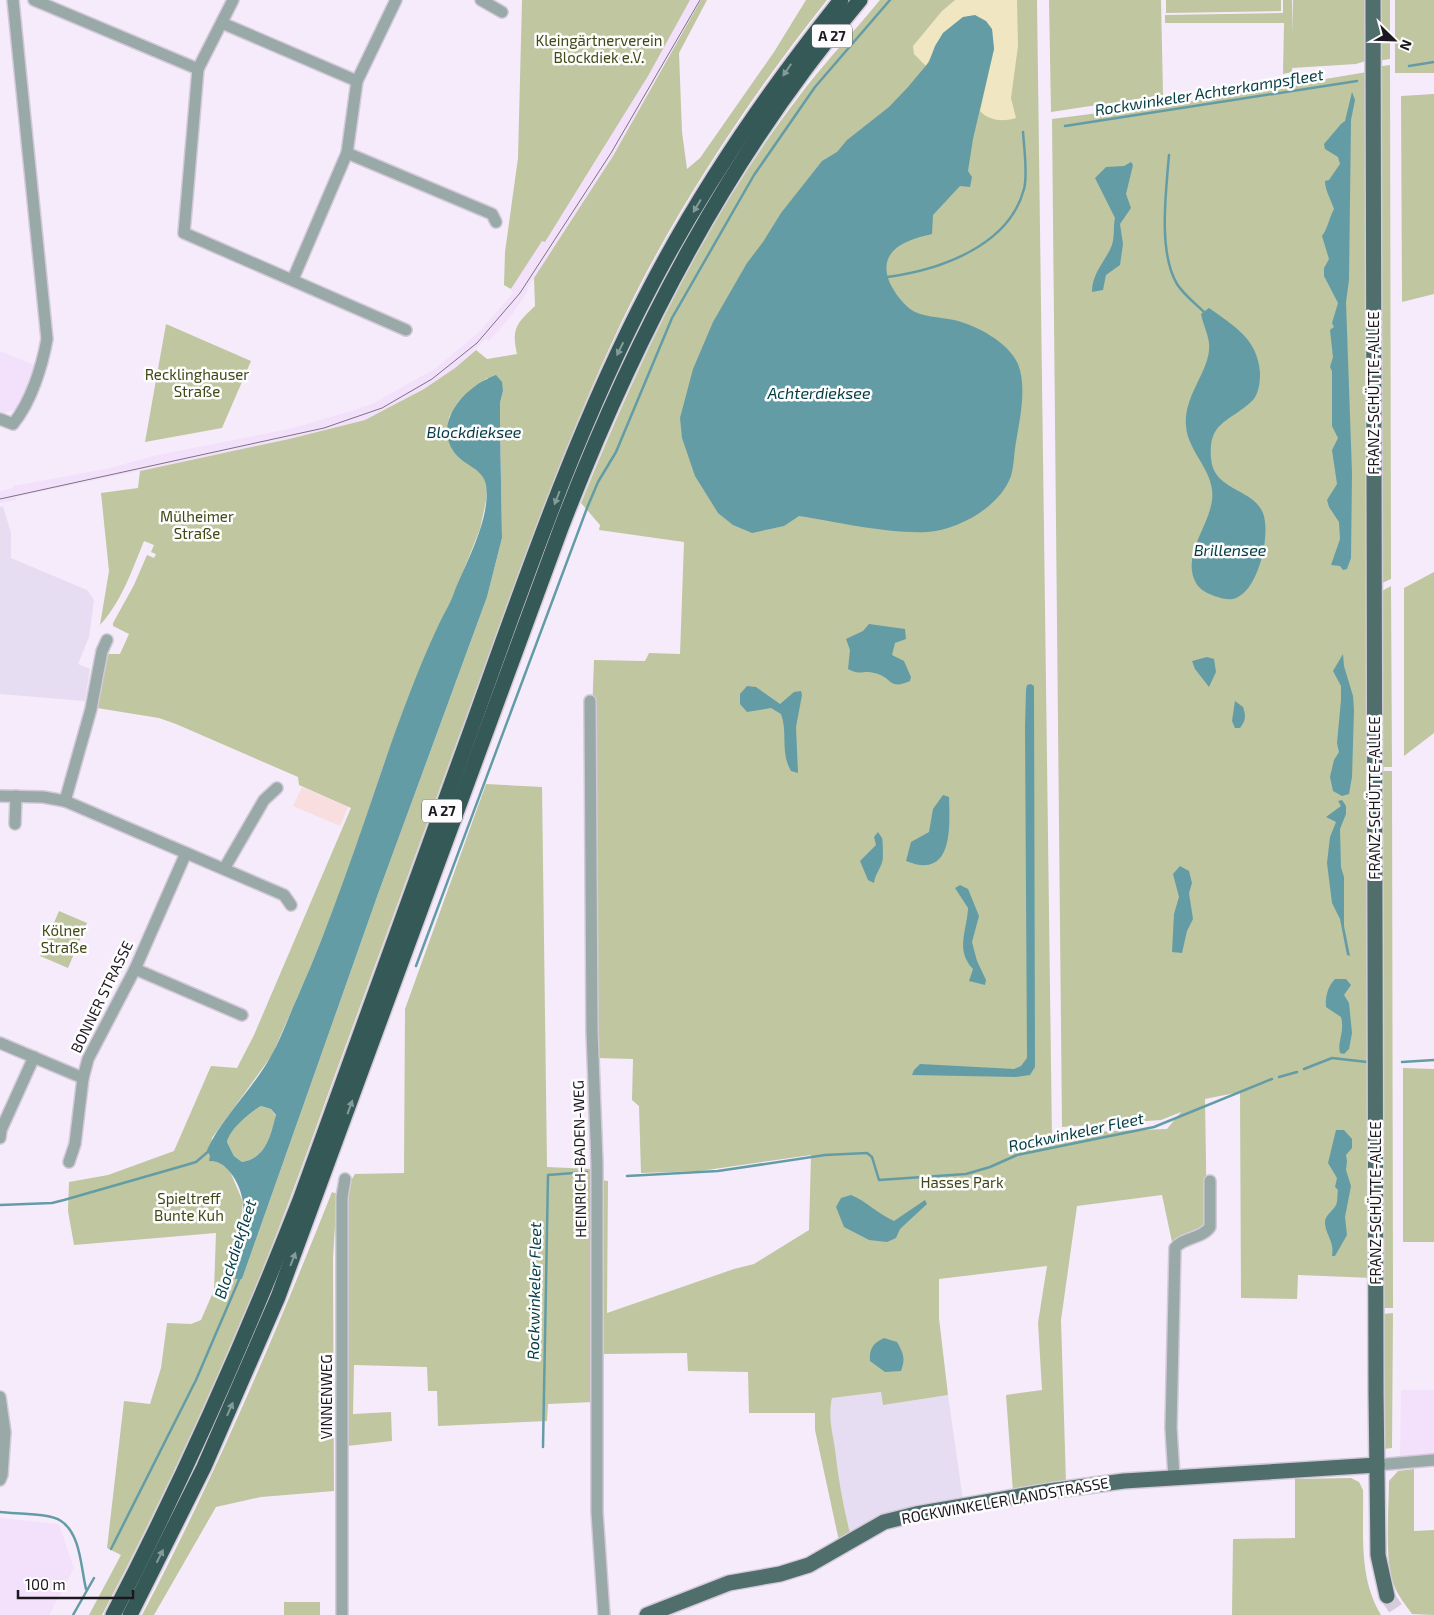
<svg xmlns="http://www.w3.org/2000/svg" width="1434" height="1615" font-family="'Exo 2',sans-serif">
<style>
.built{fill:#f3e1fc}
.industrial{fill:#f9dedf}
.education{fill:#e7ddf2}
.green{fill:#bfc6a0;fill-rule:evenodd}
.sand{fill:#f0e6c1}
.water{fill:#649ca6;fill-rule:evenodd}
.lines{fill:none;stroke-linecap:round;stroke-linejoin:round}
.stream{stroke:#649ca6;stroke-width:2.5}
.major-tunnel{stroke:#d5cbda;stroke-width:15;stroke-dasharray:15 8;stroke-linecap:butt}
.minor-casing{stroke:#d3c9d8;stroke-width:14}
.major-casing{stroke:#d3c9d8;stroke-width:18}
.highway-casing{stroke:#d3c9d8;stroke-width:18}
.minor{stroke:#98a9a7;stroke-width:11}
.major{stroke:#4f6e6c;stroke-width:15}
.highway{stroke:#355957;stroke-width:15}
.tram{stroke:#7b737f;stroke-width:1}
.oneway{fill:#859b99}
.labels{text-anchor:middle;stroke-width:5;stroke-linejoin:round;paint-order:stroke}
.shield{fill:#fdfdfd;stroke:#605c62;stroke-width:1}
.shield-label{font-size:14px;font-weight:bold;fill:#1d1720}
.park-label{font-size:15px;fill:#424815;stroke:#fdfdfd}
.street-label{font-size:15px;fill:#1d1720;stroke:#fdfdfd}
.water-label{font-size:16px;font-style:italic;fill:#043c44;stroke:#fdfdfd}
</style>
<rect width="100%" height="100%" fill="#f6ebfb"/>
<g class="built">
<path d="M690,0H701L613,156L548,259L527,288L529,290L511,316L489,341L486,339L455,368L424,389L365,420L289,439L16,497V500L0,503V491L13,488V486L110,468L153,456L293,428L347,412L372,404L436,368L478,333L513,293L511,289L542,240L545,242L599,156Z"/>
<path d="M0,351L35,365L17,409L6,412L0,419Z"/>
<path d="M1401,1390H1434V1454L1400,1456Z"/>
<path d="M0,1518L59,1524L74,1568L49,1615H0Z"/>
</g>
<path class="industrial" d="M302,787L348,807L340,826L293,806Z"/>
<g class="education">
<path d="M3,506L11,533V558L87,590L94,600L89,637L78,664L90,669L85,701L0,694V507Z"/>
<path d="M881,1392L883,1405L948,1395L963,1500L890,1513L864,1524L850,1533L838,1481L830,1426L829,1414L832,1398Z"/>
</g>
<g class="green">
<path d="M522,0H690L648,76L545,242L542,241L511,289L504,285L505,252L518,158Z"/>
<path d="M701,0H707L679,53L682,132L687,169L700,158L774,52L806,0H827C751,95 673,213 621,323C556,460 508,605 455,747C414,859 373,971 332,1083C304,1161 276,1240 243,1316C200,1418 153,1518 102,1615H89L121,1555L107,1548L124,1401L150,1404L161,1368L167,1323L191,1324L201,1320L214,1290L216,1233L74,1245L68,1211L69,1182L108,1175L174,1151L211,1066L237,1068L254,1035L351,808L299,785L298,777L176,724L159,718L97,708L108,654H120L129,634L113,626V623L134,585L147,555L154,558L156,554L151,552L154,545L144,541C132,570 122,601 100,625L109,571L101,493L138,488L140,471L289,439L365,420L424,389L455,368L476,350L487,359L517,354C511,328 517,323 535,306L534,278L613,156ZM487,378L503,391L500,403V425L502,538L487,597L378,894L242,1279H235L243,1202L229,1169L210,1156L212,1138L272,1055L305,980L340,894L385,761L413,687L439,624L451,602L480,529L486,501L487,488L484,476L456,454L451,446L447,434L449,417L458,402Z"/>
<path d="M880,0H1037L1052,1140L1086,1137L1087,1132L1167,1129L1181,1112L1161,1120L1062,1127L1052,119L1199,100L1367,72L1373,1278L1298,1275L1297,1299L1241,1298L1240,1092L1205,1099L1207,1227L1202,1232L1172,1242L1162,1195L1077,1206L1061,1320L1066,1483L1013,1492L1006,1395L1042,1390L1038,1323L1047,1266L939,1279V1318L948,1395L883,1405L881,1392L832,1398C828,1417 832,1430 835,1449C838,1478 843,1505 850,1533L839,1541L815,1430V1413H749L748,1372L688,1371L687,1353L602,1354L600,1180L608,1181L607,1313L734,1269L754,1264L809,1230L811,1155L700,1171L641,1173L639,1106L632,1100L633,1059L596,1058L591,741L594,660L645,661L649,653L680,654L684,542L599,530L600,525L581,503C639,361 704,221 797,99C823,64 853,33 880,0Z"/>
<path d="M1049,0H1161L1163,95L1051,112Z"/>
<path d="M1166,0H1281V11L1166,13Z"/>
<path d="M1283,0H1292V33L1293,0H1369V60L1356,64L1292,68V72L1283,74L1284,23H1165V15L1283,13Z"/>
<path d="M1377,0H1390V59L1377,61Z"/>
<rect x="1395" y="0" width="39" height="73"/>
<path d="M1390,65L1391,579L1378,585L1376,67Z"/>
<path d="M1434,94V294L1402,302L1401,96Z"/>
<path d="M166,324L251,361L222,428L145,442Z"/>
<path d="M1434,572V733L1404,756V588Z"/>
<path d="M1391,586L1392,767H1379L1378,593Z"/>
<path d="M1379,771H1392L1393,1308H1382Z"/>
<path d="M486,784L542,787L547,1167L592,1169L594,1402L548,1404L547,1421L438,1426L437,1391H428L427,1367L354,1365L353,1414L391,1412L392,1441L347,1446L346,1197L349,1184L355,1174L404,1173L405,1009Z"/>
<path d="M59,911L87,923L68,968L40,956Z"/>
<path d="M1403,1068L1434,1069V1242H1403Z"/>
<path d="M261,1106L271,1109L276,1116C270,1137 266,1158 242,1162L234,1156L227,1142C230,1128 249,1113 261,1106Z"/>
<path d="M332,1192L337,1194L333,1258L334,1491L261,1497L216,1507L154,1615H142C214,1478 275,1336 332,1192Z"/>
<path d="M1393,1313L1392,1448L1384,1449L1380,1417L1383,1314Z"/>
<path d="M1414,1469V1531L1434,1530V1615L1412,1614C1405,1604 1398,1596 1394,1585C1384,1560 1389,1509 1389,1481L1398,1471Z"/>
<path d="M1351,1478L1359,1482L1363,1490C1364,1533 1358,1577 1381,1615H1232L1233,1539L1295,1538V1479Z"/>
<rect x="284" y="1602" width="36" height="13"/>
</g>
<path class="sand" d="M955,0H1017L1018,46L1011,98L1016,118C1004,122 989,121 980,111L994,49L992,29L963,17L943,33L926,66L914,54L913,46L942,11Z"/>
<g class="water">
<path d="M975,15L986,21L992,29L994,49L973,139L968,171L972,177L970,187L960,186L933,215L932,234C910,239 879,248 888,278C891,288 901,302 910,309C921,317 940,317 954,320C976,325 1008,342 1018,364C1027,387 1020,418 1016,442C1014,453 1014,466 1011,476C1000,507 958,530 927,532C889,534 837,522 799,516L784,526L752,533L733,525L718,513L695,476L682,438L680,418L693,369L713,322L747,263L763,242L781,213L822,161L837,152L847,140L889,107L908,87L929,62L935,46L943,33L963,17Z"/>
<path d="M1352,92L1355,100L1351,120L1349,280L1346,302L1352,473L1351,558L1347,569L1343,570L1340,566L1331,565L1340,539L1339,522L1329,507L1327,500L1337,484L1332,450L1338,438L1332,426V371L1330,367L1333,357L1330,330L1334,327L1332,323L1338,303L1324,276V268L1329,259L1322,236C1328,228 1329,218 1334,209C1331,200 1325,190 1325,181L1329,180L1340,164L1338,157L1325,149L1324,144L1341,124L1345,121Z"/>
<path d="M1131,162L1133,165L1126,194L1131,208L1120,224L1123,244L1120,265L1106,275L1103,290L1092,292C1092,273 1105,262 1112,245C1115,235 1113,227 1115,218L1095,178L1106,167L1124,166Z"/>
<path d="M1209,308C1234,326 1258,339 1260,373C1260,382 1259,394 1252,401C1230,422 1208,421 1211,458C1213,491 1253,488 1263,513C1271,534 1259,589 1236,598C1229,601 1221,598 1214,596C1207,593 1200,590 1196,583C1181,556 1209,527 1212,500C1216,472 1188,453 1186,426C1183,395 1212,369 1209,343C1208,334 1203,324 1201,314Z"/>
<path d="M496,375L502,382L503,391L500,403V425L502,538L487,597L378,894L242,1279H235C237,1262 245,1216 243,1202C241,1185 227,1159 209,1161L210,1156L207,1150C223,1116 253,1089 271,1056C282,1037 289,1015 298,996C332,919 358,840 385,761C401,715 418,669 438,626C444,613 451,603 455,590C467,561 491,517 486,485C483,468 464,466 454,452C432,421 467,385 496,375ZM261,1106L271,1109L276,1115C270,1137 266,1158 242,1162L234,1156L227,1142C230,1129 249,1113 261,1106Z"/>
<path d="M869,624L905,629L906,639L895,643L892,655L904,661L911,677L910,681C888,691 892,676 874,673C863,670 860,676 848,669L850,650L846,639L863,631Z"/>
<path d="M1343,654L1344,666L1353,696L1354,710L1352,777L1349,794L1342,796L1333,791L1330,777L1334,760L1339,752L1337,743L1341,700V686L1333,671Z"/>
<path d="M1207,657L1214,659L1216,672L1209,687L1195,669L1192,661Z"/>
<path d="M1031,684L1034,686L1035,1067L1030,1075L1016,1077L912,1075L914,1070L920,1064L1014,1069L1021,1066L1027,1058L1025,727L1026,690L1027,685Z"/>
<path d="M747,686L756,687L780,704L794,692L801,691L802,695L796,727L798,773L791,771C780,753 788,732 781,714L771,708L747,712L740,704V694Z"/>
<path d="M1235,701L1243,707C1246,716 1246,720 1240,728H1235L1232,721Z"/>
<path d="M943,795L949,797C950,829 953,880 906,861L911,842L929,832L933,809Z"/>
<path d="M1342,800L1346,806V814L1340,829L1341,867L1344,877V926L1350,956L1347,955L1340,919L1332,903L1327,863L1330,837L1336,822L1326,817L1341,806L1338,801Z"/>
<path d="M878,832L882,838C883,840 883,857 883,858C882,867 875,874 874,883L868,880L860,861L876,845L874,837Z"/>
<path d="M1180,866L1189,871L1192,883L1189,893L1193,919L1187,931L1182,953L1172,952L1174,914L1179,897L1173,874Z"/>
<path d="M960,885L968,889L979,916L972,942L977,961L986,980L985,985L969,981L973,969C955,950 967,931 968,908L955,888Z"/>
<path d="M1335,979H1346L1351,985L1344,995L1349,1003L1352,1033L1349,1049L1344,1054L1340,1053C1337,1042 1345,1032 1341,1017L1326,1007C1325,997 1328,986 1335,979Z"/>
<path d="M1336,1130H1344L1352,1139V1148L1346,1155L1347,1161L1346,1170L1351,1186L1345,1217L1347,1235L1335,1256H1332C1335,1242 1325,1234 1325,1222C1325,1215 1333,1211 1336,1205C1338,1201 1337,1195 1338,1190L1335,1187L1337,1178L1328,1163Z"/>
<path d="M851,1195C866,1201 878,1214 894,1221L925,1200L927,1204L900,1229L896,1238L887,1242L869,1240L844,1227L836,1207L841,1198Z"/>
<path d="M884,1338L897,1342C903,1353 906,1358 901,1371L885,1372L870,1361C869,1349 873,1343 884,1338Z"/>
</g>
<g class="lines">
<g class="stream">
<path d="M1409,66L1434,62"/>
<path d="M1065,126L1357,81"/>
<path d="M1169,155C1166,192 1158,252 1177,284C1184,295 1195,303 1204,312"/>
<path d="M887,277C940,270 1009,246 1024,189C1028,175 1024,147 1023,132"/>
<path d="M416,966L587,508L598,482L616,452L672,318L754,175L815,87L890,0"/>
<path d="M1402,1062L1434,1060"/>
<path d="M1304,1069L1332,1058L1367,1062"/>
<path d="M1279,1077L1297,1072"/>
<path d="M627,1176L718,1171L825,1155L867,1153L872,1157L879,1180L966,1174L990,1167L1017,1155L1154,1127L1272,1079"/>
<path d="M0,1205L52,1203L64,1200L186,1165L196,1162L210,1150"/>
<path d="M543,1447L548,1175L587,1172"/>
<path d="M0,1512C15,1514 50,1513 61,1521C81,1534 81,1569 86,1589"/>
<path d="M111,1549L196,1380L241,1275"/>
<path d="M73,1615L94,1578"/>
</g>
<path class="major-tunnel" d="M1387,1596L1400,1615"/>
<defs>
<g id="minor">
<path d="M34,0L198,69"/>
<path d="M233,0L198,69L184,233L406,330"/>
<path d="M481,0L502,12"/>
<path d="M222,23L357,81"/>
<path d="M347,153L492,214L496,222"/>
<path d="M293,279L347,153L357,81L396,0"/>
<path d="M0,419L13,424C31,402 42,367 47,339L13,0"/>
<path d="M590,701L592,1031L597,1164V1512L604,1615"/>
<path d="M0,796L43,797L65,801L284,895L291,905"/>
<path d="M65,801L91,709L102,651L107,640"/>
<path d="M15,824L16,796"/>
<path d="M224,869L264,800L277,788"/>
<path d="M135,969L242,1015"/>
<path d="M0,1043L83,1078"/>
<path d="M0,1138L1,1130L34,1057"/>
<path d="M69,1162L75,1144L83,1078L88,1059L135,969L186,853"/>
<path d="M0,1397L5,1432L2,1475L0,1480"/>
<path d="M1377,1465L1434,1460"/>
<path d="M1174,1477L1171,1428L1175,1248C1183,1237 1202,1239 1210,1227V1181"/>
<path d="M342,1615V1197L345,1179"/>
</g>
<g id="major">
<path d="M1373,0L1376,1393L1378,1555L1387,1596"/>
<path d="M647,1615L729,1583L780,1574L809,1565L884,1522L916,1514L1049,1491L1124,1481L1377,1465"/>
</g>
<g id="highway">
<path d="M113,1615C183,1480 244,1342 300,1200C356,1046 412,892 468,738C523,586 575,431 650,288C703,186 769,90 841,0"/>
<path d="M130,1615L204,1467L278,1297L561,528C634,338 728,156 860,0"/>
</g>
</defs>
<use href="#minor" class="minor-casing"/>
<use href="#major" class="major-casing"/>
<use href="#highway" class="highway-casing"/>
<use href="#minor" class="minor"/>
<use href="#major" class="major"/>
<use href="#highway" class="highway"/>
<path class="tram" d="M0,499L324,428L382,408L432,379L477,343L520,293L611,153L700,0"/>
</g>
<defs><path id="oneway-solid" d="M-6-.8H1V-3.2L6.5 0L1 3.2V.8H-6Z" transform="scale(1.25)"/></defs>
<g class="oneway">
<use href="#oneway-solid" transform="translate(787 70) rotate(124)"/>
<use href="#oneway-solid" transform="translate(697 206) rotate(121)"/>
<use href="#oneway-solid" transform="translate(620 349) rotate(116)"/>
<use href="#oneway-solid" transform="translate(557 498) rotate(111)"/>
<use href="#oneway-solid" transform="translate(350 1107) rotate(-70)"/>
<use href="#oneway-solid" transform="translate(293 1259) rotate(-69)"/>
<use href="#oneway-solid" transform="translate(230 1409) rotate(-66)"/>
<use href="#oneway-solid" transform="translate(160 1556) rotate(-63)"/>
</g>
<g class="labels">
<g class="shield">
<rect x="812" y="24.5" width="40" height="23" rx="4"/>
<rect x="422" y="799.5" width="40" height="23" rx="4"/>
</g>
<g class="shield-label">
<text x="832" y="41">A 27</text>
<text x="442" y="816">A 27</text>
</g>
<g class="park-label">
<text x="599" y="46">Kleingärtnerverein<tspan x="599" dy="17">Blockdiek e.V.</tspan></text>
<text x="197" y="380">Recklinghauser<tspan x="197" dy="17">Straße</tspan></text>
<text x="197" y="522">Mülheimer<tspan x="197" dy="17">Straße</tspan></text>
<text x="64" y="936">Kölner<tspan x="64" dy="17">Straße</tspan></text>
<text x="962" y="1188">Hasses Park</text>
<text x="189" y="1204">Spieltreff<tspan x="189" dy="17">Bunte Kuh</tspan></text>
</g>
<g class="street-label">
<text transform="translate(1374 393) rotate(-90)" y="5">FRANZ-SCHÜTTE-ALLEE</text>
<text transform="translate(1375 798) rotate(-90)" y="5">FRANZ-SCHÜTTE-ALLEE</text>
<text transform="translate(102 997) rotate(-64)" y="5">BONNER STRASSE</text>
<text transform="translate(580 1159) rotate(-91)" y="5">HEINRICH-BADEN-WEG</text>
<text transform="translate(1376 1203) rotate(-90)" y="5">FRANZ-SCHÜTTE-ALLEE</text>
<text transform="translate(327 1397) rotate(-90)" y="5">VINNENWEG</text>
<text transform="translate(1005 1501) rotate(-10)" y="5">ROCKWINKELER LANDSTRASSE</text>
</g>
<g class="water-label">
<text transform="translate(1209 92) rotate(-9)" y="6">Rockwinkeler Achterkampsfleet</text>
<text x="819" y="399">Achterdieksee</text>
<text x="474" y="438">Blockdieksee</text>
<text x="1230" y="556">Brillensee</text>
<text transform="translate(1076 1132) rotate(-12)" y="6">Rockwinkeler Fleet</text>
<text transform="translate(235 1249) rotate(-72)" y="6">Blockdiekfleet</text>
<text transform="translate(534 1291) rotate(-89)" y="6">Rockwinkeler Fleet</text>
</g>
</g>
<g transform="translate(1394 40) rotate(113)" stroke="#fdfdfd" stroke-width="4" paint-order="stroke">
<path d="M0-4L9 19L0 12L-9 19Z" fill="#1d1720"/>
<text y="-8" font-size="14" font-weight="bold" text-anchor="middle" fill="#1d1720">N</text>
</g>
<path d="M18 1590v8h115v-8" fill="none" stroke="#1d1720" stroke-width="2.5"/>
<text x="25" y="1590" font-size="15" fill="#1d1720" stroke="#fdfdfd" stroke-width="4" paint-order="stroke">100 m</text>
</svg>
